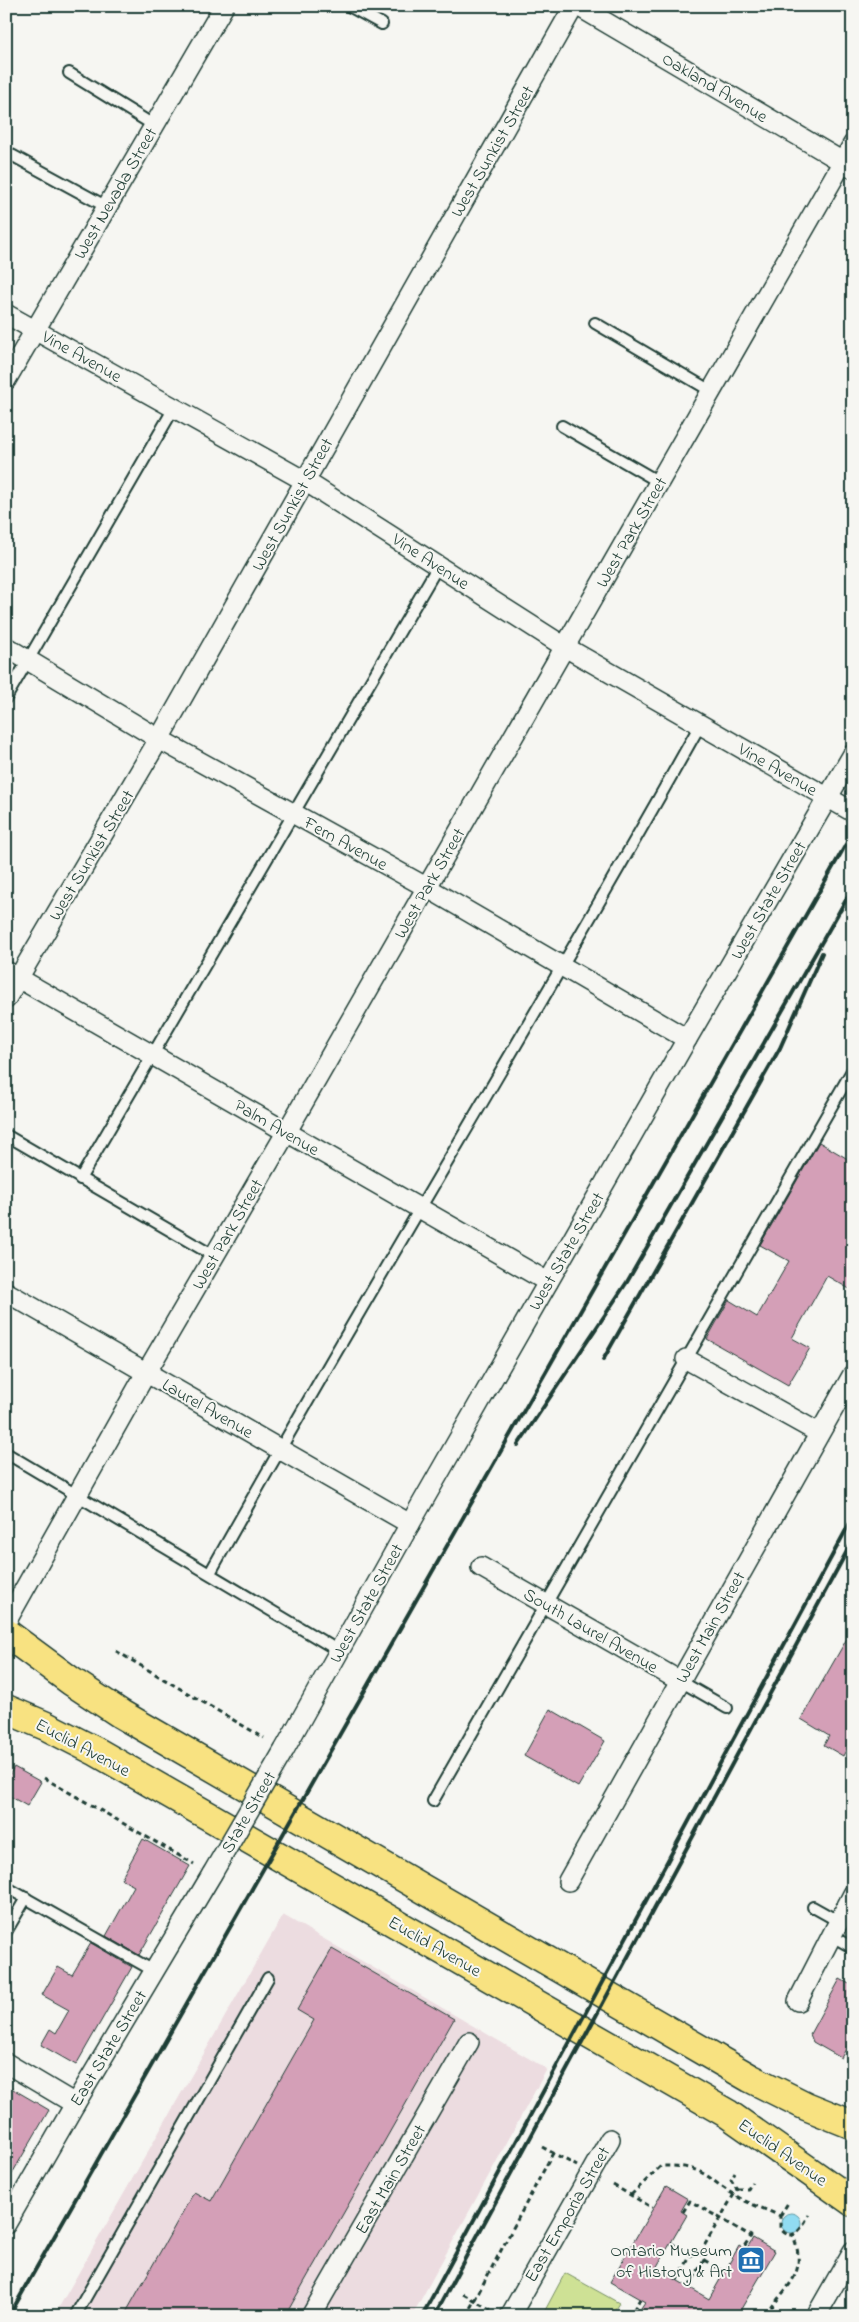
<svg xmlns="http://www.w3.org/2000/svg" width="859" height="2322" font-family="'Indie Flower',sans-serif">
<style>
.built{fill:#ecdce0}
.green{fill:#cee195;stroke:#768f64}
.water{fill:#91dcf2;stroke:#639ca6}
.building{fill:#d49fb7;stroke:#1f3d34}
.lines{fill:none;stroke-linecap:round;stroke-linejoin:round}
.service-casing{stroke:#1f3d34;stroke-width:14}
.minor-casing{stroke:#1f3d34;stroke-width:22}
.primary-casing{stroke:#1f3d34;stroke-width:31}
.path{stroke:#1f3d34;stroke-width:3;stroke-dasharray:5 4;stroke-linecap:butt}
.service{stroke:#f6f6f2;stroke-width:10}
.minor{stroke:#f6f6f2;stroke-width:19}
.primary{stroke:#f8e281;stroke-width:28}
.rail{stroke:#1f3d34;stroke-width:4}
.minor-bridge-casing{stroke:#1f3d34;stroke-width:22;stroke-linecap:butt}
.minor-bridge{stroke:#f6f6f2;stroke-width:19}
.labels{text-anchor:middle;stroke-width:4;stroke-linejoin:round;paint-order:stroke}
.street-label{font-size:18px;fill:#1f3d34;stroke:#f6f6f2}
.poi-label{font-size:18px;fill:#1f3d34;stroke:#f6f6f2;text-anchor:end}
</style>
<rect width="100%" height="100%" fill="#f6f6f2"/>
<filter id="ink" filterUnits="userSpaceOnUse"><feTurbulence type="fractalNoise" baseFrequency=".02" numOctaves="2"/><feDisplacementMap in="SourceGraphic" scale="10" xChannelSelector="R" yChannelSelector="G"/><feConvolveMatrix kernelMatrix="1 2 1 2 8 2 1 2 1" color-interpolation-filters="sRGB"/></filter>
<g filter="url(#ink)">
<path class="built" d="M283,1915L547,2069L412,2316H54Z"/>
<path class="green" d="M565,2273L619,2303L611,2316H542Z"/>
<circle class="water" cx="791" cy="2223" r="10"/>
<g class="building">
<path d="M819,1142L853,1162V1291L827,1276L792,1338L810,1348L788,1385L707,1339L729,1300L757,1317L789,1261L760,1245Z"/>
<path d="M853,1628V1749L848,1746L843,1756L824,1745L829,1736L801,1719Z"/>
<path d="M550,1709L605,1741L578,1787L524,1756Z"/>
<path d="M14,1767L41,1782L27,1806L6,1794V1781Z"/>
<path d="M143,1839L190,1866L139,1955L106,1936L134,1886L121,1879Z"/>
<path d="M91,1943L132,1967L76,2065L41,2045L50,2029L56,2033L69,2010L42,1995L58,1967L72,1975Z"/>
<path d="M332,1949L454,2019L285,2316H124L194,2192L211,2201L314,2020L297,2010Z"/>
<path d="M840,1979L853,1986V2036L841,2058L813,2042L810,2034Z"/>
<path d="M6,2085L49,2110L6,2184Z"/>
<path d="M666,2186L688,2199L681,2211L687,2215L656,2268L709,2299L739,2246L746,2250L753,2238L775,2251L737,2316H653L641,2308L645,2302L610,2282Z"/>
</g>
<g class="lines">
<defs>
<g id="service">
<path d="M349,6L382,24"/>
<path d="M69,73L155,126"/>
<path d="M6,152L107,207"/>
<path d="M595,323L711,391"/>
<path d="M562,426L659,482"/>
<path d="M6,698L174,408"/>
<path d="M6,1135L214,1256"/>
<path d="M80,1179L438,566"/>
<path d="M6,1453L339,1651"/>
<path d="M210,1573C369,1288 541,1010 700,725"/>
<path d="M680,1681L727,1708"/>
<path d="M433,1801L853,1069"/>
<path d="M6,1887L154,1971"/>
<path d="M813,1907L838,1921"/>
<path d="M6,1932L26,1898"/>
<path d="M830,1935L853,1948"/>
<path d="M75,2316L268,1978"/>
</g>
<g id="minor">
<path d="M578,6L853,168"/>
<path d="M6,314L305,481L565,647L853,812"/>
<path d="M6,380L224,6"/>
<path d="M6,647L159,739L426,887L687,1039"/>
<path d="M6,971L548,1282"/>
<path d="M6,999L159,739L574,6"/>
<path d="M6,1292L410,1524"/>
<path d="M686,1359L819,1433"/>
<path d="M481,1567L680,1681"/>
<path d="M6,1622L146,1373L286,1133L853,144"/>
<path d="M284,1750L410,1524L687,1039L853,754"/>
<path d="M568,1881L853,1374"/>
<path d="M798,2001L853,1894"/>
<path d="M6,2063L75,2104"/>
<path d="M6,2224L75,2104L212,1874"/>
<path d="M311,2316L469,2042"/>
<path d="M510,2316L610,2139"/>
<path d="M816,2316L853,2251"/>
</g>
<g id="primary">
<path d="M6,1633L71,1681L121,1714L750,2078L806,2106L853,2125"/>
<path d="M6,1709L46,1726L97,1752L728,2114L853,2202"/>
</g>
</defs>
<use href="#service" class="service-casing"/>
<use href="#minor" class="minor-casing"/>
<use href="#primary" class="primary-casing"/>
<g class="path">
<path d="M116,1651L264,1738"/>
<path d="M44,1778L194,1864"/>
<path d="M542,2147L577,2166"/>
<path d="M613,2185L653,2208"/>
<path d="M737,2189H748L752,2182"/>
<path d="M631,2195L661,2166C707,2165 704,2178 738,2197C751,2205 766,2209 780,2216V2228C793,2245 802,2227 809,2215"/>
<path d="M683,2212L690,2201L751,2236L743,2248"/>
<path d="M780,2216L788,2203"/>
<path d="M671,2243L691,2255"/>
<path d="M700,2253L737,2189L731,2180L735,2173"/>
<path d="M704,2260L724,2272"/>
<path d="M677,2280L691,2255L700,2253"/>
<path d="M689,2287L704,2260L700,2253"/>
<path d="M463,2294L495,2312"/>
<path d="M466,2316L553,2153"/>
<path d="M635,2316L631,2314L640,2299"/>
<path d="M766,2316C785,2284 809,2278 793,2235"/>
</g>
<use href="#service" class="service"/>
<use href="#minor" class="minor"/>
<use href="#primary" class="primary"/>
<g class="rail">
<path d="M840,911L853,887"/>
<path d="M603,1360L780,1048L822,953"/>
<path d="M518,1445L627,1282L843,905"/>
<path d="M9,2316L853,832"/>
<path d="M422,2316L853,1517"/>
<path d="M434,2316L853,1540"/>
</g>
<defs>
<path id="minor-bridge" d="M212,1874L284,1750"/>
</defs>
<use href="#minor-bridge" class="minor-bridge-casing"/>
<use href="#minor-bridge" class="minor-bridge"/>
</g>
</g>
<defs>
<symbol id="museum-square" viewBox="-11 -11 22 22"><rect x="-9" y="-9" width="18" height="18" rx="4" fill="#1f6fb2" stroke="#f6f6f2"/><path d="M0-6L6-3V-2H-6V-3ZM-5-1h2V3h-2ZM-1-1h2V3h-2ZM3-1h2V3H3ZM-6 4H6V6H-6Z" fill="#fff"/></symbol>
</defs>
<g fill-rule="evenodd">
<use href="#museum-square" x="735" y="2244" width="32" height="32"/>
</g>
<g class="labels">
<g class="street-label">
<text transform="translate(715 87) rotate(31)" y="6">Oakland Avenue</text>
<text transform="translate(492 151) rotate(-60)" y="6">West Sunkist Street</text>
<text transform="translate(115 193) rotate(-60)" y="6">West Nevada Street</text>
<text transform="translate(82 356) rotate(29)" y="6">Vine Avenue</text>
<text transform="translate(292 504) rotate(-61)" y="6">West Sunkist Street</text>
<text transform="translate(631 532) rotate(-60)" y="6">West Park Street</text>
<text transform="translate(431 561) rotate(33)" y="6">Vine Avenue</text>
<text transform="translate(778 769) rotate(30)" y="6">Vine Avenue</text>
<text transform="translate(346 843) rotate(29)" y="6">Fern Avenue</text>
<text transform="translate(91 855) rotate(-59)" y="6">West Sunkist Street</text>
<text transform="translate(429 883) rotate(-60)" y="6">West Park Street</text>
<text transform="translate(768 900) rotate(-60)" y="6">West State Street</text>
<text transform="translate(277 1127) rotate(30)" y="6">Palm Avenue</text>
<text transform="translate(227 1234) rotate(-60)" y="6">West Park Street</text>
<text transform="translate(566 1251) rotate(-60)" y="6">West State Street</text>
<text transform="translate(208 1408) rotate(30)" y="6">Laurel Avenue</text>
<text transform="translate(366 1603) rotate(-61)" y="6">West State Street</text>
<text transform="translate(710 1627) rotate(-61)" y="6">West Main Street</text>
<text transform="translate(591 1630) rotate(30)" y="6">South Laurel Avenue</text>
<text transform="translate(83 1747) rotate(28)" y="6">Euclid Avenue</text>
<text transform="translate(248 1812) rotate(-60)" y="6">State Street</text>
<text transform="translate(435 1946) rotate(30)" y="6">Euclid Avenue</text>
<text transform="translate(108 2048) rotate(-59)" y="6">East State Street</text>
<text transform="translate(783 2152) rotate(35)" y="6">Euclid Avenue</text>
<text transform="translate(390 2179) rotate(-60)" y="6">East Main Street</text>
<text transform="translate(567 2214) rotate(-60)" y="6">East Emporia Street</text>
</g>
<g class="poi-label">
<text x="732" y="2256">Ontario Museum<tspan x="732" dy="21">of History &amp; Art</tspan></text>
</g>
</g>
<rect width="859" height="2322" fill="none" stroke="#f6f6f2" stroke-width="25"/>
<rect x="12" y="12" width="834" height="2297" fill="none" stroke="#1f3d34" stroke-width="2" filter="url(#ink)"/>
</svg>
